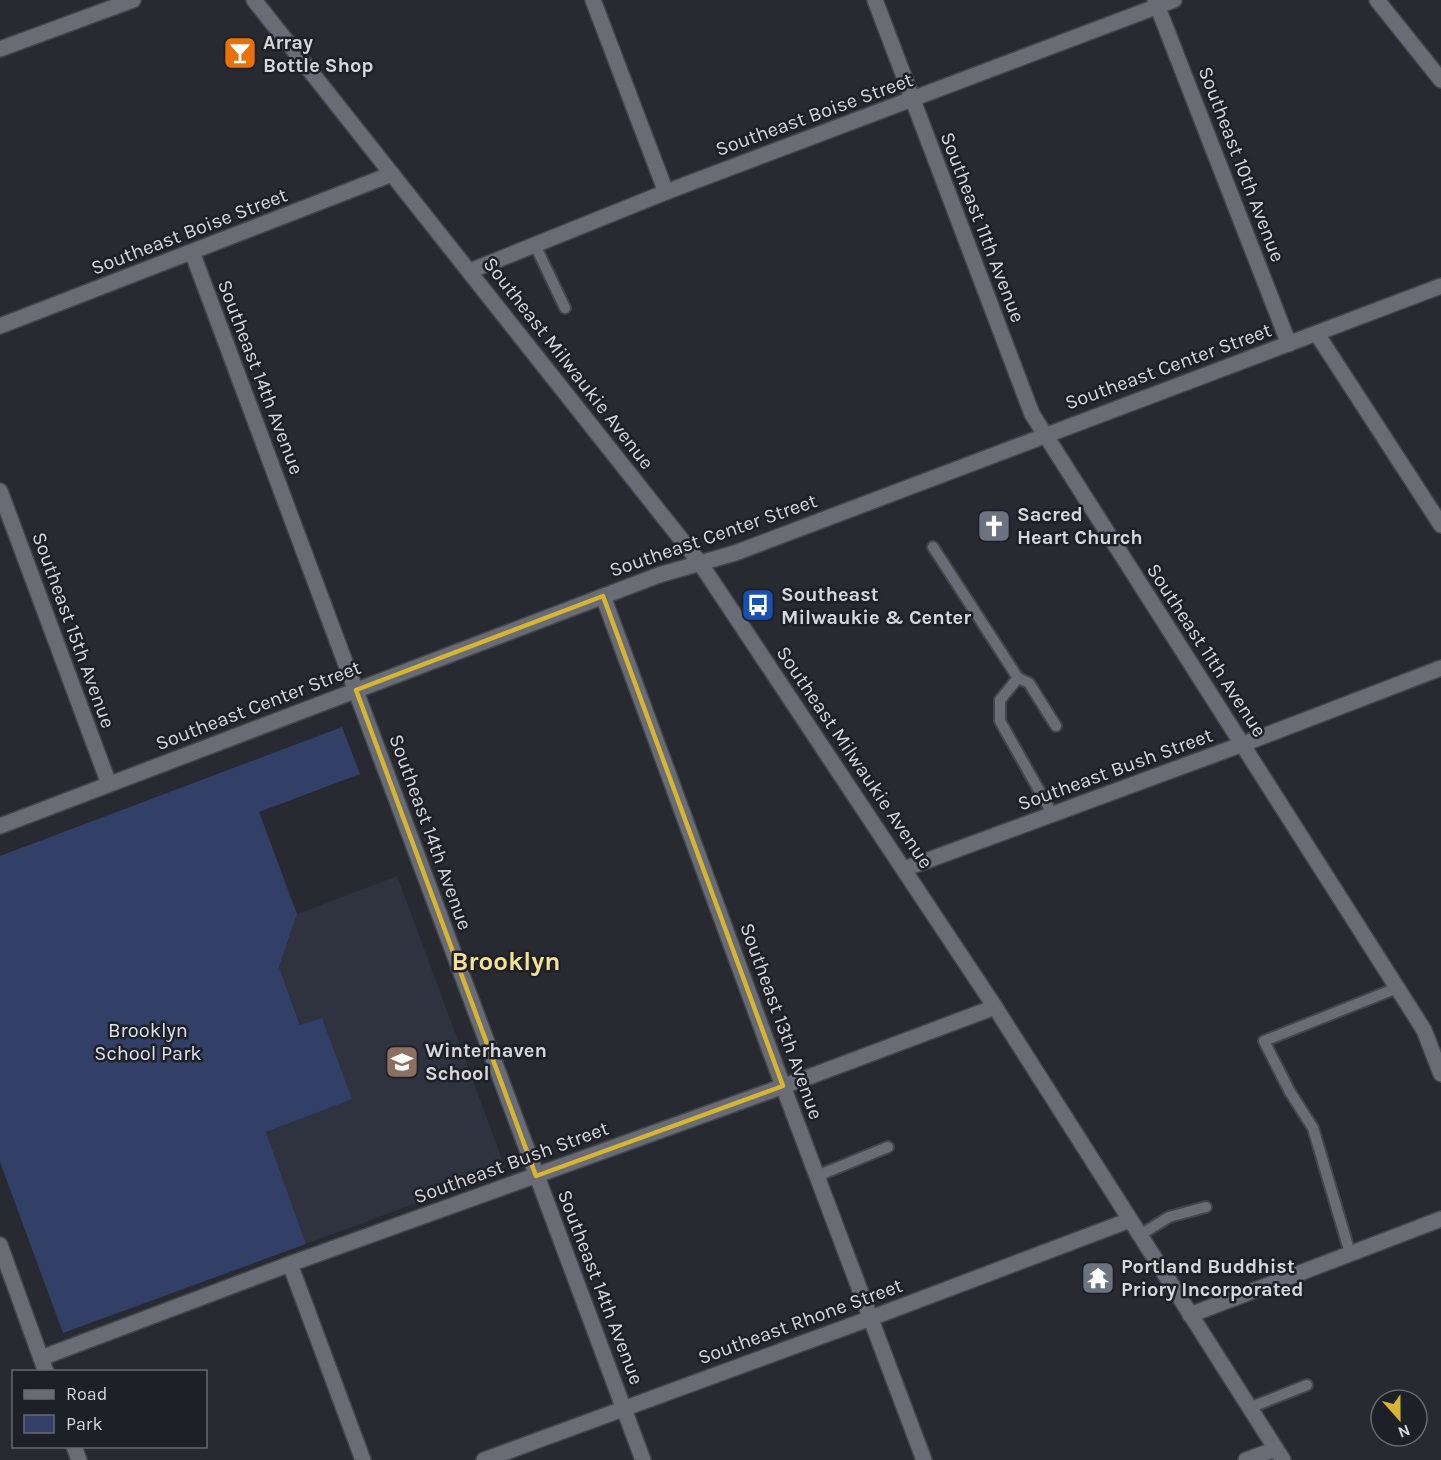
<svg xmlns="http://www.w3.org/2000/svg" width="1441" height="1460" font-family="Karla,sans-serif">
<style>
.built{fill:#2f333f}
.green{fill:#323f66}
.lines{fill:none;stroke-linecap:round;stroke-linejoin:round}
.lane-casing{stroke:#43464b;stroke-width:14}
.street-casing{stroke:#43464b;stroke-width:18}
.secondary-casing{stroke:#43464b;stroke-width:18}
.lane{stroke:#696c74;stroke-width:10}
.street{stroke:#696c74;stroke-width:15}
.secondary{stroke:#696c74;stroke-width:15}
.marked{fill:none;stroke:#d6b534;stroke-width:4.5;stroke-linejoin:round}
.labels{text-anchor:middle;stroke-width:5;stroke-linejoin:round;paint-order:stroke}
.poi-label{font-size:20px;font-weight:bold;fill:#d5d7db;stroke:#1e2027;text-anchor:start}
.street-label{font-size:20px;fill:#d5d7db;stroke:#1e2027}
.park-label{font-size:20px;fill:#dbe2f3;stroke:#1e2027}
.district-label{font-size:26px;font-weight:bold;fill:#f7e193;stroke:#1e2027}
</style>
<rect width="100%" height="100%" fill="#282a31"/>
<path class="built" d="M397,876L506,1170L306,1244L266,1132L351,1098L322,1018L301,1026L279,967L297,914Z"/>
<path class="green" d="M342,727L360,774L259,812L297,914L279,967L300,1025L322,1018L352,1099L266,1132L306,1244L63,1333L0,1162V856Z"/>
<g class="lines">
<defs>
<g id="lane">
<path d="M535,245L565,308"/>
<path d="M933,547L1018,678L1000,700V721L1053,815"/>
<path d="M1018,678L1029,683L1056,726"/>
<path d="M817,1176L888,1147"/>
<path d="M1140,1235L1169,1217L1206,1207"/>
<path d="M1350,1253L1313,1128L1290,1092L1264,1041L1397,988"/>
<path d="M1249,1408L1307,1385"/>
</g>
<g id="street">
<path d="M593,0L666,192"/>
<path d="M875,0L1032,414L1424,1030L1441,1074"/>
<path d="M1155,0L1289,344"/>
<path d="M1377,0L1441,80"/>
<path d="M0,49L133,0"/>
<path d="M192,252L643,1460"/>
<path d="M470,271L666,192L1174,0"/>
<path d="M0,326L392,174"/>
<path d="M1317,334L1441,525"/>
<path d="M0,491L109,784"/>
<path d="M603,596L783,1086L924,1460"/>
<path d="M0,826L659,575L735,553L1441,286"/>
<path d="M904,869L1243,744L1441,668"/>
<path d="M0,1245L46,1372"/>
<path d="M290,1264L363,1460"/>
<path d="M1190,1315L1441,1219"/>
<path d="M41,1358L290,1264L806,1078L995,1007"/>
<path d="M74,1446L79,1460"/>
<path d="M484,1460L871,1318L1130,1220"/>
<path d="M1246,1460L1276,1449"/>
</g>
<path id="secondary" d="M254,0L700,563L995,1007L1283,1460"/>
</defs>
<use href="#lane" class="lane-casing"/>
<use href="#street" class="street-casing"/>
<use href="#secondary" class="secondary-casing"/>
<use href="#lane" class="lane"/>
<use href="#street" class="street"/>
<use href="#secondary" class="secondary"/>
</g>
<path class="marked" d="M603,596L783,1086L536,1176L356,690Z"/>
<defs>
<symbol id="bar-square" viewBox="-11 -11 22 22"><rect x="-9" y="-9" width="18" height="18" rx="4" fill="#e8710a" stroke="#1e2027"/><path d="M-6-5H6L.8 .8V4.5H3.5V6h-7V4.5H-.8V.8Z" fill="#fff"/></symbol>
<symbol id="church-square" viewBox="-11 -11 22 22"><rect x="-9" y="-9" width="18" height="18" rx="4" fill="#6b7280" stroke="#1e2027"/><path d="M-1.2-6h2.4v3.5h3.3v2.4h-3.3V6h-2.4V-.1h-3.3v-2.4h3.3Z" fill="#fff"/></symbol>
<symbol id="bus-square" viewBox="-11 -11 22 22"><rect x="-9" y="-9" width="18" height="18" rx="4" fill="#1a4fb4" stroke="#1e2027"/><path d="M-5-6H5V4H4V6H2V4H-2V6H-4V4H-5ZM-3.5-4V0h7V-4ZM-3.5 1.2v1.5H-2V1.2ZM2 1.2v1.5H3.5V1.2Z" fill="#fff"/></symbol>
<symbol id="school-square" viewBox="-11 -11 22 22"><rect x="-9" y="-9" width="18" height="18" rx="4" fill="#8d6e63" stroke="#1e2027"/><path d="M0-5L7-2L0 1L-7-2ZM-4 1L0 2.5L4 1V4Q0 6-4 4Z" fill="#fff"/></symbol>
<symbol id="temple-square" viewBox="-11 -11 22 22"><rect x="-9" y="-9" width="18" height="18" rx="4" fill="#6b7280" stroke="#1e2027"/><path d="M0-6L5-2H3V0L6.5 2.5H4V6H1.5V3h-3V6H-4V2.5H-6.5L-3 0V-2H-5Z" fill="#fff"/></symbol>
</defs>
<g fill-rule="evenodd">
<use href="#bar-square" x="221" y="34" width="38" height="38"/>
<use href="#church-square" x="975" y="507" width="38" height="38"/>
<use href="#bus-square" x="739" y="586" width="38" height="38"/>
<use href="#school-square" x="383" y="1043" width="38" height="38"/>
<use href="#temple-square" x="1079" y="1259" width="38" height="38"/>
</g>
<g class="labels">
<g class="poi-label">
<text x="263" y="49">Array<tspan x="263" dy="23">Bottle Shop</tspan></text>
<text x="1017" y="521">Sacred<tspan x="1017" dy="23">Heart Church</tspan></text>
<text x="781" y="601">Southeast<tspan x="781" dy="23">Milwaukie &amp; Center</tspan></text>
<text x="425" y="1057">Winterhaven<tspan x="425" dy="23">School</tspan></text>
<text x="1121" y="1273">Portland Buddhist<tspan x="1121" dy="23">Priory Incorporated</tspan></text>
</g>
<g class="street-label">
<text transform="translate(814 114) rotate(-20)" y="7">Southeast Boise Street</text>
<text transform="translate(1242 164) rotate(69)" y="7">Southeast 10th Avenue</text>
<text transform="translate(983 227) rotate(69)" y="7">Southeast 11th Avenue</text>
<text transform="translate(189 231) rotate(-21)" y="7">Southeast Boise Street</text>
<text transform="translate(569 363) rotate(52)" y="7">Southeast Milwaukie Avenue</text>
<text transform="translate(1168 366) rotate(-20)" y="7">Southeast Center Street</text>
<text transform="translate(261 377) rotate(69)" y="7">Southeast 14th Avenue</text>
<text transform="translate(713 535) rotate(-19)" y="7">Southeast Center Street</text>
<text transform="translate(74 630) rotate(70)" y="7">Southeast 15th Avenue</text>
<text transform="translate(1207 650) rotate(57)" y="7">Southeast 11th Avenue</text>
<text transform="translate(258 705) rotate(-21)" y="7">Southeast Center Street</text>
<text transform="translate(855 757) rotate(56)" y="7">Southeast Milwaukie Avenue</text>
<text transform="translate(1115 769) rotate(-20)" y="7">Southeast Bush Street</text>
<text transform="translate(431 832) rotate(70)" y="7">Southeast 14th Avenue</text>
<text transform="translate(782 1021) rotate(70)" y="7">Southeast 13th Avenue</text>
<text transform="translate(511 1162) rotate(-20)" y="7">Southeast Bush Street</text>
<text transform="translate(601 1287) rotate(69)" y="7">Southeast 14th Avenue</text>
<text transform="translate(800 1321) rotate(-20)" y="7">Southeast Rhone Street</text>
</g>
<g class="park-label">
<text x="148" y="1037">Brooklyn<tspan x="148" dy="23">School Park</tspan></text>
</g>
<g class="district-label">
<text x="506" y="970">Brooklyn</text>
</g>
</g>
<rect x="12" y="1370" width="195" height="78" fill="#1e2027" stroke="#67696f" stroke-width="1.5"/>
<rect x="24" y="1390" width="30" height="9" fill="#696c74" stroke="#67696f" stroke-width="1.5"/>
<text x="66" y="1400" font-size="18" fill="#d5d7db">Road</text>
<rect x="24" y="1415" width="30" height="18" fill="#323f66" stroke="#67696f" stroke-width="1.5"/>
<text x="66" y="1430" font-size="18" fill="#d5d7db">Park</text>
<g transform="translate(1399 1418) rotate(159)"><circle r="28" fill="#1e2027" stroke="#67696f" stroke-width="1.5"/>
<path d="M0-4.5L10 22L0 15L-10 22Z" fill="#d6b534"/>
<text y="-9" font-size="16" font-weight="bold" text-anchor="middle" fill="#d5d7db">N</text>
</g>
</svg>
